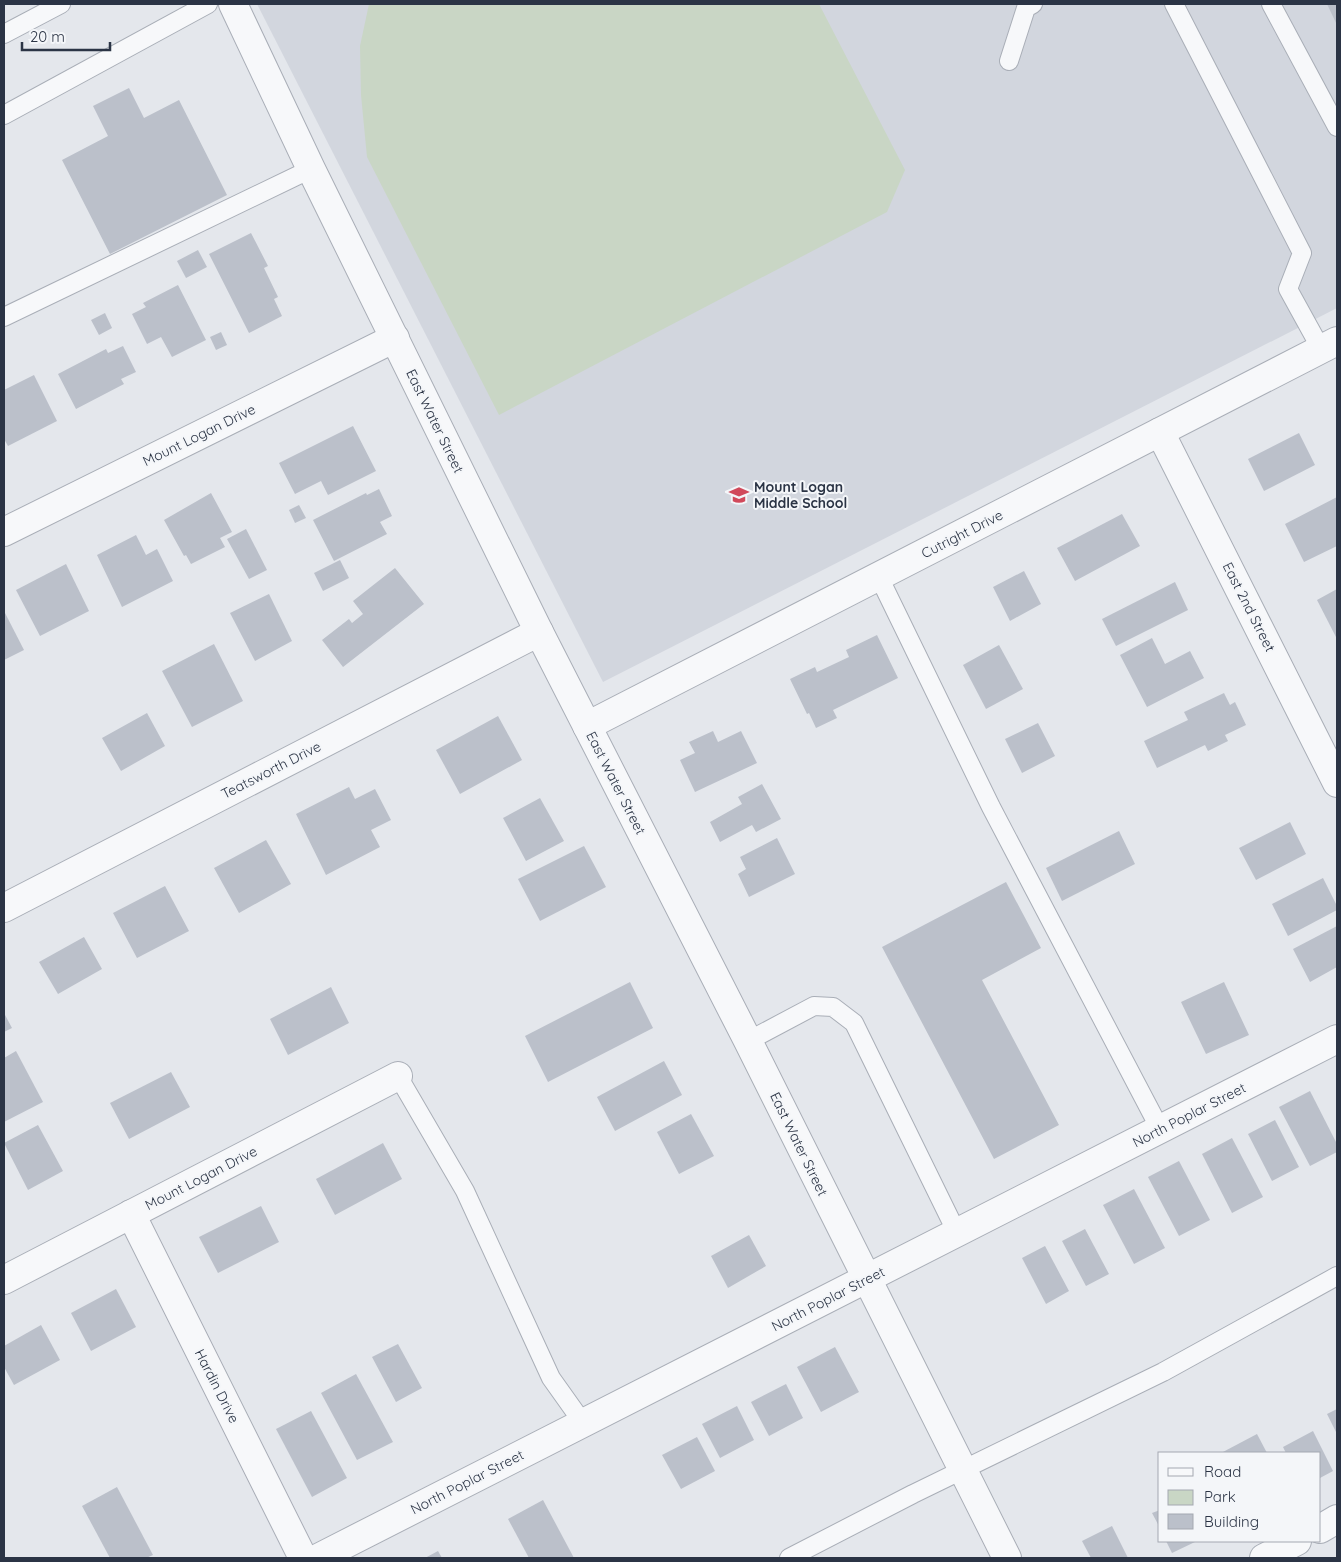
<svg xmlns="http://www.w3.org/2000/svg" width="1341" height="1562" font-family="Quicksand,sans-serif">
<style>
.built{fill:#d2d6de}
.green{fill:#c9d6c5}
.building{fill:#bbc0ca}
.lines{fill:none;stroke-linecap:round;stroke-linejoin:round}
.service-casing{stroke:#a9aeb7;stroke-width:20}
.minor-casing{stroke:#a9aeb7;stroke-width:30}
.service{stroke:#f7f8fa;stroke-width:18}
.minor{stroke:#f7f8fa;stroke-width:28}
.labels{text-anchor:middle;stroke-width:4;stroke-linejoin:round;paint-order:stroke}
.street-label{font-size:14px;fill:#2b3445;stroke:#f4f6f9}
.poi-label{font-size:14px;font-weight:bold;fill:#2b3445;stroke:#f4f6f9;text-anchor:start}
</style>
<rect width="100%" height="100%" fill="#e4e7ec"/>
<path class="built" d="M257,4H1337V308L603,682Z"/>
<path class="green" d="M369,4H819L905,170L887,212L499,415L367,157L361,95L360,46Z"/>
<g class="building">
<path d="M1327,4H1337V25Z"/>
<path d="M129,88L144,118L179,100L227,195L110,254L62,160L108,136L93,106Z"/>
<path d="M251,233L268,266L264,268L278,297L274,299L282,316L249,333L209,254Z"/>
<path d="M198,250L207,267L186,278L177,261Z"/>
<path d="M178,285L206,340L172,357L161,337L147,344L132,314L146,307L143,303Z"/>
<path d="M105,313L112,328L99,335L91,320Z"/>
<path d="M221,332L227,345L216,350L210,337Z"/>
<path d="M123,346L136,372L121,379L124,384L76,409L58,374L106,349L108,353Z"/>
<path d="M34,375L57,421L8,446L4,439V390Z"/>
<path d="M353,426L376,471L328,495L321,481L295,494L279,463Z"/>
<path d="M1299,433L1315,465L1264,491L1248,459Z"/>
<path d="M379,489L392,516L380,522L387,534L334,561L313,520L366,493L367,495Z"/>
<path d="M211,493L232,532L220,538L225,547L191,564L186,555L184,556L164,520Z"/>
<path d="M1337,497V546L1304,562L1285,524Z"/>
<path d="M299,505L306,518L295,523L289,510Z"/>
<path d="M1122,514L1140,546L1075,581L1057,548Z"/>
<path d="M246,529L267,570L249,579L227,539Z"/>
<path d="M136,535L146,555L157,549L173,581L122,607L97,555Z"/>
<path d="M340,560L349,578L323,591L314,573Z"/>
<path d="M66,564L89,611L40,636L16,590Z"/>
<path d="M395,568L424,604L343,667L322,640L349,619L352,623L363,614L353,601Z"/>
<path d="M1024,571L1041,604L1010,621L993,587Z"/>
<path d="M1175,582L1188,610L1116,646L1102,619Z"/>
<path d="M1337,589V639L1317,600Z"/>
<path d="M269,594L292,641L255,661L230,613Z"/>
<path d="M4,611L24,650L4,660Z"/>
<path d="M877,635L898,678L833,710L837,718L816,728L809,713L807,714L790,679L815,667L817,672L849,657L846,650Z"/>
<path d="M1152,638L1165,664L1190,651L1204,678L1147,707L1120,655Z"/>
<path d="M214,644L243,701L192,727L162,671Z"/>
<path d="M999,645L1023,689L986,709L963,665Z"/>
<path d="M1224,693L1230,705L1235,702L1246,725L1225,735L1228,741L1208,751L1205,745L1157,768L1144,741L1188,720L1184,712Z"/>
<path d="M147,713L165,746L121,771L102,738Z"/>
<path d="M498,716L522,760L460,794L436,750Z"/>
<path d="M1038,723L1055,756L1022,773L1005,739Z"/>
<path d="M713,731L718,742L741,731L757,763L695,792L680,760L695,753L689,742Z"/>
<path d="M762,784L781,819L756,832L752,825L720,842L710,822L742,804L738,797Z"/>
<path d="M349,787L355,799L375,789L391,820L371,830L380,847L326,875L296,814Z"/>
<path d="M540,798L564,841L526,861L503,818Z"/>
<path d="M1290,822L1306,854L1256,880L1239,848Z"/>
<path d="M1119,831L1135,864L1062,901L1046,868Z"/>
<path d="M777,838L795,874L749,897L738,874L746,869L740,857Z"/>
<path d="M266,840L291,884L239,913L214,868Z"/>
<path d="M584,846L606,887L540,921L518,879Z"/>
<path d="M1323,878L1337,906V910L1288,936L1272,904Z"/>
<path d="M1006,882L1041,948L982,980L1059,1125L994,1159L882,947Z"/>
<path d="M165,886L189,931L137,958L113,913Z"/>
<path d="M1337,926V967L1310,982L1293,949Z"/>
<path d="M84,937L102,969L58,994L39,962Z"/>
<path d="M630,982L653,1028L548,1082L525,1036Z"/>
<path d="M1224,982L1249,1035L1206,1054L1181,1002Z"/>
<path d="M331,987L349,1023L288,1055L270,1019Z"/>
<path d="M4,1013L12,1028L4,1032Z"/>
<path d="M16,1051L43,1102L4,1122V1058Z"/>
<path d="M664,1061L682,1095L615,1131L597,1097Z"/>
<path d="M171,1072L190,1107L129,1139L110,1103Z"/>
<path d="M1310,1091L1337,1144V1152L1310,1166L1279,1107Z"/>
<path d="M691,1114L714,1156L679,1174L657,1132Z"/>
<path d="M1275,1120L1299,1167L1272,1181L1248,1134Z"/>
<path d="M38,1125L63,1171L28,1190L4,1143Z"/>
<path d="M1232,1138L1263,1197L1232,1213L1202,1154Z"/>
<path d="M383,1143L402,1179L335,1215L316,1179Z"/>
<path d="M1179,1161L1210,1220L1179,1236L1148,1177Z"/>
<path d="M1134,1189L1165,1248L1134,1264L1103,1205Z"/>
<path d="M261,1206L279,1242L218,1273L199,1237Z"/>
<path d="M1085,1229L1109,1274L1086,1286L1062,1241Z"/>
<path d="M749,1235L766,1266L728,1288L711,1256Z"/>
<path d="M1045,1246L1069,1291L1046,1304L1022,1258Z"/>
<path d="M116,1289L136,1327L91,1351L71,1313Z"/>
<path d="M41,1325L60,1360L14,1385L4,1367V1346Z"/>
<path d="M398,1344L422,1388L396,1402L372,1357Z"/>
<path d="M835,1347L859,1392L821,1412L797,1367Z"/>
<path d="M356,1374L393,1442L357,1460L321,1393Z"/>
<path d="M786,1384L803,1418L769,1436L751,1402Z"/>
<path d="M737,1406L754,1440L720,1458L702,1424Z"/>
<path d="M1337,1409V1434L1327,1414Z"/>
<path d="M311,1411L347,1478L312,1497L276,1429Z"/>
<path d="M1313,1431L1333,1471L1320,1478V1453H1286L1283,1447Z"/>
<path d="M1257,1434L1267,1453H1221Z"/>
<path d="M697,1437L715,1471L681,1489L662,1455Z"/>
<path d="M117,1487L153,1555L146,1558H110L82,1506Z"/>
<path d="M543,1500L574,1558H529L508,1519Z"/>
<path d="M1160,1510V1528L1152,1513Z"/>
<path d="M1112,1526L1128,1558H1091L1082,1541Z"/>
<path d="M1166,1541H1197L1172,1553Z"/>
<path d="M438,1551L442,1558H425Z"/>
</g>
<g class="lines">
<defs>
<g id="service">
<path d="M1174,4L1302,253L1288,289L1321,349"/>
<path d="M1271,4L1337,127"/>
<path d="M4,34L61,4"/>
<path d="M1009,61L1026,8L1033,4"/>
<path d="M4,115L208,4"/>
<path d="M4,317L311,169"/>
<path d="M879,577L991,807L1160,1129"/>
<path d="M748,1041L814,1006L833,1007L854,1023L957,1233"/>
<path d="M398,1076L465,1191L551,1378L583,1423"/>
<path d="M789,1558L913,1494L1163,1372L1337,1276"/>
</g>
<g id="minor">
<path d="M233,4L311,169L539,632L748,1041L1007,1558"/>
<path d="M1160,432L1337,783"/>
<path d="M4,532L395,338"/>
<path d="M587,726L1337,341"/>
<path d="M4,908L539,632"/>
<path d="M131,1214L303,1558"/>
<path d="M4,1280L398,1076"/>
<path d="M1320,1529L1337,1519"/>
<path d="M318,1558L1337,1039"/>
<path d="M1264,1558L1297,1541"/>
</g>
</defs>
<use href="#service" class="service-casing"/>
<use href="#minor" class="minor-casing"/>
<use href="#service" class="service"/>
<use href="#minor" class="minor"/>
</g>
<defs>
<symbol id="school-bare" viewBox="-9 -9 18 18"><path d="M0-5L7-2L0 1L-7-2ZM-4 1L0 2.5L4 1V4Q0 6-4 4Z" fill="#d1495b" stroke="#f4f6f9" stroke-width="2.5" paint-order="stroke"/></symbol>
</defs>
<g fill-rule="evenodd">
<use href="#school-bare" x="725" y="481" width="28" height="28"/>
</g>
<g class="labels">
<g class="street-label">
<text transform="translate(435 421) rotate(64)" y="5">East Water Street</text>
<text transform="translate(199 435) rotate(-26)" y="5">Mount Logan Drive</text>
<text transform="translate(962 534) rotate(-27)" y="5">Cutright Drive</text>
<text transform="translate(1249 607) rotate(63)" y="5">East 2nd Street</text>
<text transform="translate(271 770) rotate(-27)" y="5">Teatsworth Drive</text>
<text transform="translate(616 783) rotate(63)" y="5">East Water Street</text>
<text transform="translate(1189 1115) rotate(-27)" y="5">North Poplar Street</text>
<text transform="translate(799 1144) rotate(64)" y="5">East Water Street</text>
<text transform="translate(201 1178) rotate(-27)" y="5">Mount Logan Drive</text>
<text transform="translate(828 1299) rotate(-27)" y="5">North Poplar Street</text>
<text transform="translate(217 1386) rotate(63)" y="5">Hardin Drive</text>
<text transform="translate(467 1482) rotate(-27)" y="5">North Poplar Street</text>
</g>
<g class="poi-label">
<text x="754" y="492">Mount Logan<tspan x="754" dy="16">Middle School</tspan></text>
</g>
</g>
<rect width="1341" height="1562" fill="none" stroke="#2b3445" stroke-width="10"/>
<rect x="1158" y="1452" width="162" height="90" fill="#f4f6f9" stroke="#a4a8b1"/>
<rect x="1168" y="1468" width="25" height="8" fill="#f7f8fa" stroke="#a4a8b1"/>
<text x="1204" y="1477" font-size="15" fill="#2b3445">Road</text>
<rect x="1168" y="1490" width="25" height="15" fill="#c9d6c5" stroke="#a4a8b1"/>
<text x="1204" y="1502" font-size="15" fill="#2b3445">Park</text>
<rect x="1168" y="1514" width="25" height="15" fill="#bbc0ca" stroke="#a4a8b1"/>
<text x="1204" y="1527" font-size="15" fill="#2b3445">Building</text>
<path d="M22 42v8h88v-8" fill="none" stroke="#2b3445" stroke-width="2.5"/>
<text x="30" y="42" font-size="15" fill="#2b3445" stroke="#f4f6f9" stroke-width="4" paint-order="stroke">20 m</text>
</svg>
